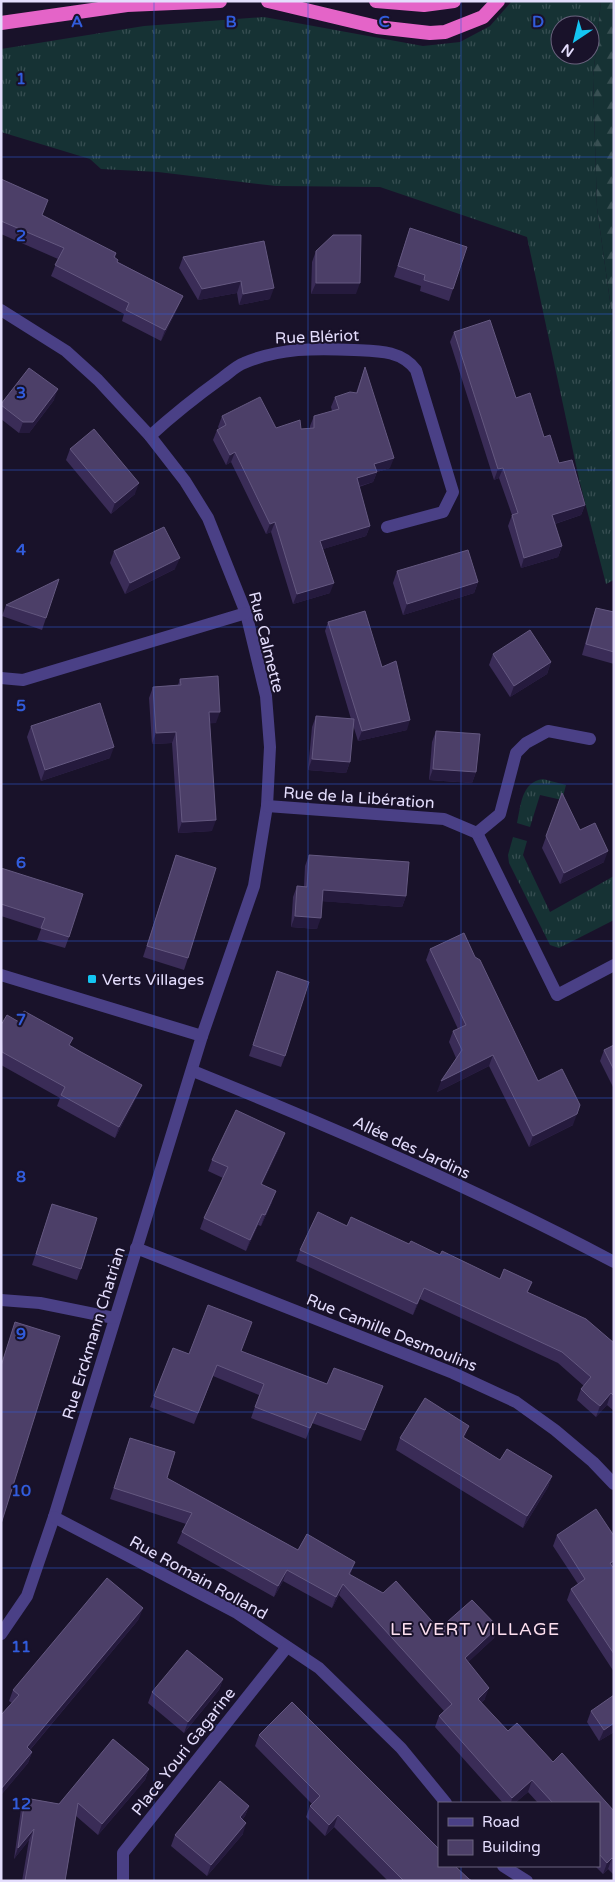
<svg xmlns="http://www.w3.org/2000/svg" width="615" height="1882" font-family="'Varela Round',sans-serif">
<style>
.grass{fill:url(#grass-tufts);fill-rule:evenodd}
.forest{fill:url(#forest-firs)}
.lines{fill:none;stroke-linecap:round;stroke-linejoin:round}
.minor{stroke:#4a4086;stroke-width:12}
.trunk{stroke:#e464c8;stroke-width:14}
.wall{fill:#3a2c57}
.shaded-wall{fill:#251a3d}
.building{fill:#4c3f68;stroke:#645880}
.grid{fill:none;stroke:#315cdc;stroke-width:1;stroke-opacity:0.55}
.poi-dot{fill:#14c5f2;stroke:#19122a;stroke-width:2}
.labels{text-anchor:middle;stroke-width:4;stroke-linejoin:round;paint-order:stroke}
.street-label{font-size:16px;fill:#e4ddfd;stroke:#19122a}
.poi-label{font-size:16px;fill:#e4ddfd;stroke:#19122a;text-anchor:start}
.neighbourhood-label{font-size:18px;letter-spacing:1px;fill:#fddfef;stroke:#19122a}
.grid-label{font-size:16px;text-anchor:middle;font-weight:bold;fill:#315cdc;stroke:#19122a;stroke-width:4;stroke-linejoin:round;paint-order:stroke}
</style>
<defs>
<pattern id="grass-tufts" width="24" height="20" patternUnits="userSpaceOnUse" patternTransform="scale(1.25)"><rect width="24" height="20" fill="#163234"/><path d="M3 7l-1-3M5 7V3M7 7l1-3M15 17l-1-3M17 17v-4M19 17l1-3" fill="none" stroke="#384f52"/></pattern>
<pattern id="forest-firs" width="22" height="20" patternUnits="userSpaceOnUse" patternTransform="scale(1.25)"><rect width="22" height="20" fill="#163234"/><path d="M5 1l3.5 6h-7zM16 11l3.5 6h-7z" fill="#384f52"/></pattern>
</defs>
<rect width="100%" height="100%" fill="#19122a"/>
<g class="grass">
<path d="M512,1H601L593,77L597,208L614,330V580L606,584L579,479L527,237L380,187L276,186L158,172L101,169L90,159L1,132V49L144,26L264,17L423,46L460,42L490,26ZM560,25H590V55H560Z"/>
<path d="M543,779L566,785L562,800L540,795L530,827L517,823C521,806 521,782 543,779Z"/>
<path d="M513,837L527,841L523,855L550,912L614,876V920L559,948L550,945L509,863L508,855Z"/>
</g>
<path class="forest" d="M601,1H614V330L597,208L593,77Z"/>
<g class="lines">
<g class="minor">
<path d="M1,310L66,351L98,380L150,436L185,481L208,518L246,613L266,696L270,747L267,806L254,886L202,1036L54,1517L27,1596L1,1634"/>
<path d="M150,436C173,415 197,396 222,378C229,373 236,366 244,363C279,348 316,348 354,350C377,351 401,350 416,370L453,492L443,512L387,527"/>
<path d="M1,678L23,680L246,613"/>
<path d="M267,806L444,819L477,833"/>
<path d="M477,833L557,995L614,965"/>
<path d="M477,833L500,814L516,753L526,743L548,731L590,739"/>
<path d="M1,975L202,1036"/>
<path d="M193,1071C336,1129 478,1190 614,1262"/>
<path d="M136,1248L453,1373L516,1402L555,1430L593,1462L614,1484"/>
<path d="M1,1300L40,1303L114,1318"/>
<path d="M54,1517L237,1613L319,1668L401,1748L446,1803"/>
<path d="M503,1866L527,1881"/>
<path d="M123,1881V1853L287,1647"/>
</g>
<g class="trunk">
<path d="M268,1L377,27L430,33L445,32L483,17L498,1"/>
<path d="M376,1L424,5L454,1"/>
<path d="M1,23L127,5L220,1"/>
</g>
</g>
<g class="wall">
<path d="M1,179L42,215L116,253L115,258L118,262L183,296L178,307L161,341L122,321L124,314L51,276L58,259L1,234Z"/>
<path d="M410,228L453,289L449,301L420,291L421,286L394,277Z"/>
<path d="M264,241L270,299L239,305L237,293L198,300L179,268L183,257Z"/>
<path d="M316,251L356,294H311L312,262Z"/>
<path d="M454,332L516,398L544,437L585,505L581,515L555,524L562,546L558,557L521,568L508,526L512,515L499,478L494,480L450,342Z"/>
<path d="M365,367L390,468L377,472L373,482L359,487L370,526L366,536L323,549L330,593L293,604L271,532L266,534L231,462L226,465L213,440L217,430L219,429L218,427L222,416L276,428L301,429H310V426L314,416L332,411L331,407L335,397L356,393Z"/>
<path d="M54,400L29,433H19L1,419V404Z"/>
<path d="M70,449L135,494L111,514L66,460Z"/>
<path d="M114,551L175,569L125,594L110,563Z"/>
<path d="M397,571L478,582L474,593L403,615L393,583Z"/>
<path d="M6,605L46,618L42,630L2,616Z"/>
<path d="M596,608L614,612V664L582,655L592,619Z"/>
<path d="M328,622L382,667L407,730L358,741L353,725L350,762L346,773L308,770L312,727L316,716L351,719L325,631Z"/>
<path d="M493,654L551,662L547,674L510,697L489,665Z"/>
<path d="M180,679L216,723H210L212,831L178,833L172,743L152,744L149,698L153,687L178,685Z"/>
<path d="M31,726L110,758L41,781L27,737Z"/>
<path d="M436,731L476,772L472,783L429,780L432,742Z"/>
<path d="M562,793L580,830L604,862L560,884L542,848Z"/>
<path d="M176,855L188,958L184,970L143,957Z"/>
<path d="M309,855L406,896L402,907L322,901L317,929L291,927L293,897L297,886L304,887L305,866Z"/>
<path d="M1,868L69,937L65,948L37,940L41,929L1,916Z"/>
<path d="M430,949L475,957L538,1081L573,1125L529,1147L489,1066L437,1092L456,1058L449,1042L453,1031L458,1029L426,960Z"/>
<path d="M277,971L285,1056L281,1067L249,1056Z"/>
<path d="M19,1022L70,1046L81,1052L142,1085L137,1096L115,1138L57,1106L60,1098L1,1065V1025Z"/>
<path d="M614,1045V1089L600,1061L604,1050Z"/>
<path d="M281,1144L262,1184L272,1202L261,1226L258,1225L246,1251L200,1229L204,1218L223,1178L208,1171L212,1160Z"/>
<path d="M52,1204L81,1269L77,1280L32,1265Z"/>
<path d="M347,1226L409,1244L440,1255L500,1279L532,1282L528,1292L614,1343V1411L607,1405L596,1417L577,1400L581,1389L584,1386L558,1363L420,1299L413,1315L296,1261L300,1250Z"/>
<path d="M173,1348L189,1354L241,1351L327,1384L383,1386L361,1441L312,1423L306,1439L251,1418L259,1395L213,1376L194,1424L150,1407Z"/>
<path d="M130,1438L167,1478L298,1550L351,1573L350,1575L439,1629L498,1627L494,1638L468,1662L485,1699L481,1703L508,1731L553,1762L614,1811V1875L608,1869L603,1874L595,1866H599V1803H538L528,1792L515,1803H503L435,1727L439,1716L444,1711L339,1595L332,1608L283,1581L274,1597L177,1543L182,1532L186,1524L110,1499Z"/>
<path d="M400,1438H465L500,1460L552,1476L548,1487L523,1528L396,1450Z"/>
<path d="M557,1535L614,1536V1672L567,1600L571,1589L578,1584L553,1546Z"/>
<path d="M139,1619L30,1750L32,1752L28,1763L1,1795V1715L12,1703L9,1701L13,1690Z"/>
<path d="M223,1679L219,1690L184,1733L148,1703L152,1692Z"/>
<path d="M591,1711L614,1732L599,1741L587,1722Z"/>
<path d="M259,1735L469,1879L472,1881H388L334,1827L325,1836L306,1817L310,1806L312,1804L255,1746Z"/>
<path d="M149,1769L145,1780L98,1835L76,1816L65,1881H22L29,1840L14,1859L21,1809L25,1798L59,1804Z"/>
<path d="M249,1806L245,1816L242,1820L243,1834L207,1876L171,1846L175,1835Z"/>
</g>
<g class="shaded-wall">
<path d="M241,281L237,293L198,300L202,289Z"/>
<path d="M316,283H360L356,294H311Z"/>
<path d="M274,288L270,299L239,305L243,294Z"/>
<path d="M183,296L178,307L161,341L165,330Z"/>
<path d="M58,389L54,400L29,433H19L23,422Z"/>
<path d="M235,452L231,462L226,465L230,455Z"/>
<path d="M394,458L390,468L371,474L374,464Z"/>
<path d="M503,468L499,478L494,480L498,469Z"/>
<path d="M377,472L373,482L353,488L357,478Z"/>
<path d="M139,483L135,494L111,514L115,503Z"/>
<path d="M585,505L581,515L548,526L552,515Z"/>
<path d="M275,522L271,532L266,534L270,524Z"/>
<path d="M370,526L366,536L317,551L320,541Z"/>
<path d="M562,546L558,557L521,568L524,558Z"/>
<path d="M180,558L175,569L125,594L130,583Z"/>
<path d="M478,582L474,593L403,615L407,604Z"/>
<path d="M334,583L330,593L293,604L297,594Z"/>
<path d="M551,662L547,674L510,697L514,686Z"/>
<path d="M209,712H220L216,723L205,724Z"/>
<path d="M410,720L407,730L358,741L362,731Z"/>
<path d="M176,732L172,743L152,744L156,733Z"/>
<path d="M114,747L110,758L41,781L45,770Z"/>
<path d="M312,759L350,762L346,773L308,770Z"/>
<path d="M433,769L476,772L472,783L429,780Z"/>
<path d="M216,820L212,831L178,833L182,822Z"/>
<path d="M608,851L604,862L560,884L564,873Z"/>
<path d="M323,890L406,896L402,907L319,901Z"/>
<path d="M295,916L321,918L317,929L291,927Z"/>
<path d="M493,1055L489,1066L437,1092L441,1081Z"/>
<path d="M142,1085L137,1096L115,1138L119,1127Z"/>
<path d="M577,1114L573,1125L529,1147L533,1136Z"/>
<path d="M285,1133L281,1144L257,1195L261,1184Z"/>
<path d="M276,1191L272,1202L261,1226L265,1215Z"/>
<path d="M262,1214L258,1225L246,1251L250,1240Z"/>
<path d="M424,1288L420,1299L413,1315L417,1304Z"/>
<path d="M611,1393L607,1405L596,1417L600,1406Z"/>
<path d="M469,1426L465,1437L459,1448L463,1437Z"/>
<path d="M552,1476L548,1487L523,1528L527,1516Z"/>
<path d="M614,1561V1569L610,1563Z"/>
<path d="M355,1562L351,1573L345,1585L349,1574Z"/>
<path d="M287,1570L283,1581L274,1597L278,1586Z"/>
<path d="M343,1584L339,1595L332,1608L336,1597Z"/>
<path d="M143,1608L139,1619L23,1758L27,1747Z"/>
<path d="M498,1627L494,1638L461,1669L465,1658Z"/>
<path d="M223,1679L219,1690L184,1733L188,1722Z"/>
<path d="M489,1688L485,1699L474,1710L478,1699Z"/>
<path d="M614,1723V1732L599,1741L604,1730Z"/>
<path d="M32,1752L28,1763L1,1795V1789Z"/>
<path d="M149,1769L145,1780L98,1835L102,1824Z"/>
<path d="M532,1780L528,1792L515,1803H511L512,1798Z"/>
<path d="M249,1806L245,1816L236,1828L240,1817Z"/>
<path d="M338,1815L334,1827L325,1836L329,1825Z"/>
<path d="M246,1823L243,1834L207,1876L211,1865Z"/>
<path d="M34,1829L29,1840L14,1859L18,1848Z"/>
<path d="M612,1858L608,1869L603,1874L607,1863Z"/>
</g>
<g class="building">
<path d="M1,179L48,200L42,215L116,253L114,257L118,260L117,262L183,296L165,330L126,310L129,303L55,265L64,248L1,221Z"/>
<path d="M410,228L467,247L453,289L424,280L425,275L398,266Z"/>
<path d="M333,235H361L360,283H316V251Z"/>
<path d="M264,241L274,288L243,294L241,281L202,289L183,257Z"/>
<path d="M490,320L516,398L530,393L544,437L550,435L559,463L572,460L585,505L552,515L562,546L524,558L512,515L518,513L503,468L498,469L454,332Z"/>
<path d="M365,367L394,458L374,464L377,472L357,478L370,526L320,541L334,583L297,594L275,522L270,524L235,452L230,455L217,430L226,425L222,416L260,397L276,428L300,420L301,429L314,428V416L339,409L335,397L350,392L357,393Z"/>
<path d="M29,368L58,389L33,422H23L1,405V404Z"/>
<path d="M94,429L139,483L115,503L70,449Z"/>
<path d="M164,527L180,558L130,583L114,551Z"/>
<path d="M468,550L478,582L407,604L397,571Z"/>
<path d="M59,579L46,618L6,605Z"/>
<path d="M596,608L614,612V652L586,644Z"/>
<path d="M365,611L382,667L396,661L410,720L362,731L328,622Z"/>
<path d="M530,630L551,662L514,686L493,654Z"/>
<path d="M218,676L220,712H209L216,820L182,822L176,732L156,733L153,687L181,685L180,679Z"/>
<path d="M100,703L114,747L45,770L31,726Z"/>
<path d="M316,716L354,719L350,762L312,759Z"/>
<path d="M436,731L480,734L476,772L433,769Z"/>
<path d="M562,793L580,830L595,823L608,851L564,873L546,836Z"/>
<path d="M176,855L216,868L188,958L147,946Z"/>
<path d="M309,855L409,862L406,896L323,890L321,918L295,916L297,886L307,887Z"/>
<path d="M1,868L83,894L69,937L41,928L45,918L1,904Z"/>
<path d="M464,933L475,957L480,960L538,1081L562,1069L580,1105L577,1114L533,1136L493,1055L441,1081L462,1050L453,1031L466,1025L430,949Z"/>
<path d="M277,971L309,982L285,1056L253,1045Z"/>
<path d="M24,1011L73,1038L69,1045L81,1052L142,1085L119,1127L61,1095L65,1087L2,1052L1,1025L7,1015L19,1022Z"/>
<path d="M614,1045V1070L604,1050Z"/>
<path d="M236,1110L285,1133L261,1184L276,1191L265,1215L262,1214L250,1240L204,1218L228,1167L212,1160Z"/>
<path d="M52,1204L97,1218L81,1269L36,1254Z"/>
<path d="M318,1212L347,1226L351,1217L409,1244L411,1241L440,1255L442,1251L500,1279L504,1269L532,1282L527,1292L586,1319L614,1343V1396L611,1393L600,1406L590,1398L581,1389L591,1377L562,1352L424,1288L417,1304L300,1250Z"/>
<path d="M208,1305L252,1322L241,1351L327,1384L334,1368L383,1386L365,1430L317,1412L310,1428L255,1407L264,1384L217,1365L198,1413L154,1396L173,1348L189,1354Z"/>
<path d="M15,1322L60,1336L1,1524V1366Z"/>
<path d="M425,1398L469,1426L463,1437L500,1460L507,1449L552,1476L527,1516L400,1438Z"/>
<path d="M130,1438L175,1452L167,1478L298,1550L307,1534L355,1562L349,1574L383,1593L396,1581L439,1629L472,1600L498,1627L465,1658L489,1688L478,1699L508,1731L517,1723L553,1762L562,1753L614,1811V1860L612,1858L607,1863L599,1854V1803H553L532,1780L512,1798L439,1716L452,1704L343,1584L336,1597L287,1570L278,1586L182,1532L192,1513L114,1488Z"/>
<path d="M596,1509L614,1536V1561L610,1563L614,1569V1654L571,1589L585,1579L557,1535Z"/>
<path d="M107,1578L143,1608L27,1747L32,1752L1,1789V1715L19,1695L13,1690Z"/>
<path d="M187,1650L223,1679L188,1722L152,1692Z"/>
<path d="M614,1695V1723L604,1730L591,1711Z"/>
<path d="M292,1702L439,1849V1866H455L469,1879L472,1881H404L338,1815L329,1825L310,1806L320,1796L259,1735Z"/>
<path d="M113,1739L149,1769L102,1824L78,1803L65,1881H25L34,1829L18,1848L25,1798L59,1804Z"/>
<path d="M220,1781L249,1806L240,1817L246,1823L211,1865L175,1835Z"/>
</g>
<path class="grid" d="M154,1V1881M308,1V1881M461,1V1803M1,157H614M1,314H614M1,470H614M1,627H614M1,784H614M1,941H614M1,1098H614M1,1255H614M1,1412H614M1,1568H614M1,1725H614M461,1866V1881"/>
<rect class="poi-dot" x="87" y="974" width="10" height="10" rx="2.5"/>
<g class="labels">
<g class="street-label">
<text transform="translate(317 336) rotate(-2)" y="6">Rue Blériot</text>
<text transform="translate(267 642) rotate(76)" y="6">Rue Calmette</text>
<text transform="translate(359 797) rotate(4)" y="6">Rue de la Libération</text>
<text transform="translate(412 1147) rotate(25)" y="6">Allée des Jardins</text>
<text transform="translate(392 1332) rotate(22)" y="6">Rue Camille Desmoulins</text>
<text transform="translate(93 1333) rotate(-73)" y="6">Rue Erckmann Chatrian</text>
<text transform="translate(199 1577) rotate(29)" y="6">Rue Romain Rolland</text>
<text transform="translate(183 1751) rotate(-52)" y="6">Place Youri Gagarine</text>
</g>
<g class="poi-label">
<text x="102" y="985">Verts Villages</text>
</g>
<g class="neighbourhood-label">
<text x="475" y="1635">LE VERT VILLAGE</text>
</g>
</g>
<g class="grid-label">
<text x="77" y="27">A</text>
<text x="231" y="27">B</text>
<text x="384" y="27">C</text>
<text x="538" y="27">D</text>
<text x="21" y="84">1</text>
<text x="21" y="241">2</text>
<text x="21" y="398">3</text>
<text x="21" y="555">4</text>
<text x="21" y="711">5</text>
<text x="21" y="868">6</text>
<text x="21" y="1025">7</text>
<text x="21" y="1182">8</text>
<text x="21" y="1339">9</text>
<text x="21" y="1496">10</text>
<text x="21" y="1652">11</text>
<text x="21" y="1809">12</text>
</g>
<rect width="615" height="1882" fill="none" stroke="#e4ddfd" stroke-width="5"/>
<rect x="438" y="1802" width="162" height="65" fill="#19122a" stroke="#6a637e"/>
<rect x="448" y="1818" width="25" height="8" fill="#4a4086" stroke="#6a637e"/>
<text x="482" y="1827" font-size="15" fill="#e4ddfd">Road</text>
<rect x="448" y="1840" width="25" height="15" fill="#4c3f68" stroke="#6a637e"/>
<text x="482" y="1852" font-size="15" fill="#e4ddfd">Building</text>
<g transform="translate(575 40) rotate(215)"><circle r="24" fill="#19122a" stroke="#6a637e"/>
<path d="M0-4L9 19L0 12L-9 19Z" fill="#14c5f2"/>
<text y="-8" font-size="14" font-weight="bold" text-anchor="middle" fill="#e4ddfd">N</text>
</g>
</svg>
